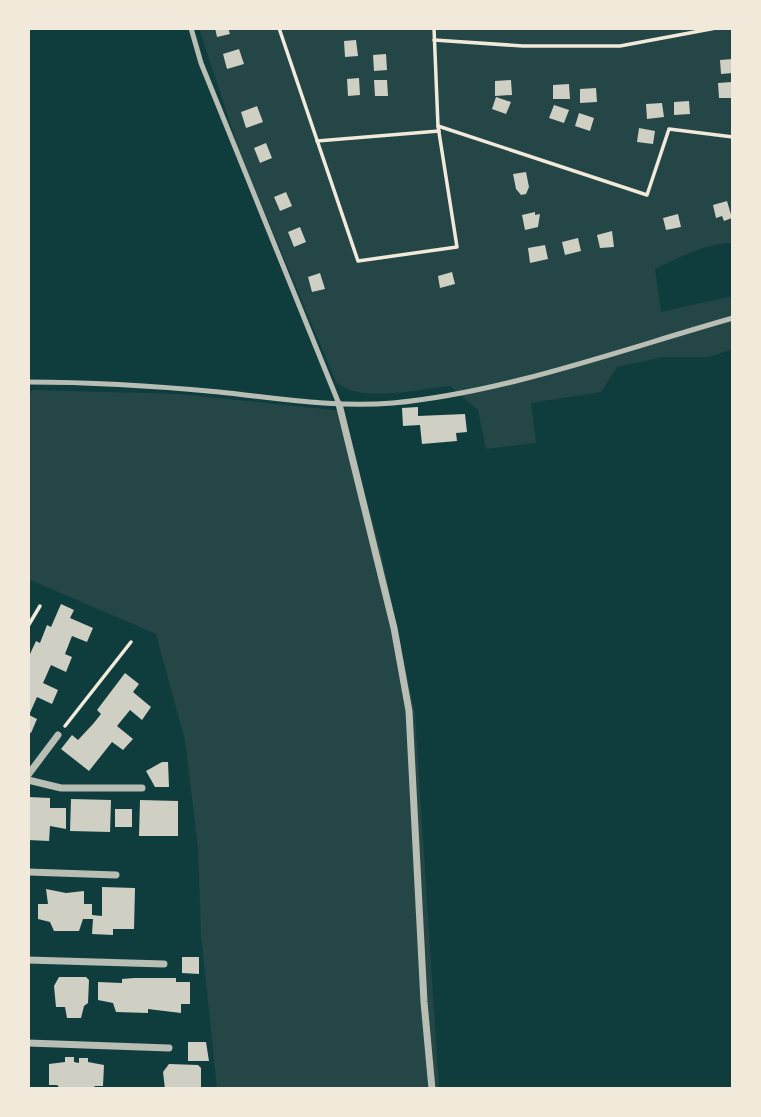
<svg xmlns="http://www.w3.org/2000/svg" width="761" height="1117" font-family="Montserrat,sans-serif">
<style>
.green{fill:#244646}
.building{fill:#cfcfc3}
.lines{fill:none;stroke-linecap:round;stroke-linejoin:round}
.path{stroke:#f1e9da;stroke-width:3.5}
.service{stroke:#b8beb3;stroke-width:5}
.minor{stroke:#b8beb3;stroke-width:7}
</style>
<rect width="100%" height="100%" fill="#0f3d3e"/>
<g class="green">
<path d="M199,28H733V243C706,243 680,257 655,269L661,312L733,296V349L709,357H663L617,367L601,392L531,403L536,443L486,449L478,410L450,386C418,389 360,404 336,382L240,153Z"/>
<path d="M32,390L179,394L342,411L381,552L415,714L439,1089H217L201,934L198,847L185,740L156,634L28,579V399Z"/>
</g>
<g class="building">
<path d="M215,28H228L230,34L217,37Z"/>
<path d="M356,40L358,56L345,57L344,41Z"/>
<path d="M239,49L244,64L227,69L223,54Z"/>
<path d="M386,54L387,70L374,71L373,55Z"/>
<path d="M733,59V73L721,74L720,60Z"/>
<path d="M359,78L360,95L348,96L347,79Z"/>
<path d="M374,80H387L388,96H375Z"/>
<path d="M511,80L512,95L495,96V81Z"/>
<path d="M732,82L733,98H719L718,83Z"/>
<path d="M569,84L570,99H553V85Z"/>
<path d="M596,88L597,102L580,103V89Z"/>
<path d="M496,97L511,102L506,114L492,109Z"/>
<path d="M689,101L690,114L674,115V102Z"/>
<path d="M662,103L664,117L647,119L646,104Z"/>
<path d="M554,105L569,110L564,123L549,118Z"/>
<path d="M257,106L263,122L246,128L241,112Z"/>
<path d="M579,113L594,118L590,131L575,126Z"/>
<path d="M639,128L655,131L653,144L637,142Z"/>
<path d="M266,143L272,158L260,163L254,148Z"/>
<path d="M526,172L529,187L526,194L521,195L516,189L513,174Z"/>
<path d="M286,192L292,206L280,211L274,197Z"/>
<path d="M727,201L732,218L724,221L722,216L716,218L713,205Z"/>
<path d="M535,212V215L540,214L538,227L525,230L522,215Z"/>
<path d="M678,214L681,227L666,230L663,218Z"/>
<path d="M300,227L306,242L294,247L288,232Z"/>
<path d="M612,231L614,247L600,248L597,235Z"/>
<path d="M578,238L581,251L565,255L562,242Z"/>
<path d="M545,245L548,259L530,263L528,248Z"/>
<path d="M452,272L455,284L440,288L438,276Z"/>
<path d="M320,273L325,289L312,292L308,277Z"/>
<path d="M418,407V416L465,414L467,432L456,433L457,441L422,444L420,425L403,426L402,408Z"/>
<path d="M61,604L74,610L70,618L93,628L87,642L72,636L65,654L72,657L66,672L51,665L43,683L58,690L52,704L37,697L29,715L37,719L31,733L28,732V653L30,654L36,641L40,643L47,625L51,627Z"/>
<path d="M125,673L139,684L133,692L151,707L142,720L130,710L117,726L133,739L123,750L112,742L89,771L61,749L72,735L78,740L93,724L101,714L97,710Z"/>
<path d="M162,762H168L169,787H155L146,771Z"/>
<path d="M28,797L50,798V808H66V829L50,826L49,841L28,840Z"/>
<path d="M71,799L111,800L110,832L70,831Z"/>
<path d="M140,800L178,801V836H139Z"/>
<rect x="115" y="809" width="17" height="18"/>
<path d="M102,887L135,888L134,929H113V935L92,934L93,919H83L79,931H54L50,922L38,919V904H48L46,889L66,893L84,891V904H92V915L102,916Z"/>
<path d="M182,957H199V974L182,973Z"/>
<path d="M59,977H86L89,980L88,1003L84,1006L81,1018H67L65,1007H56L54,986Z"/>
<path d="M134,978H176V982H190V1004H181V1013L148,1009V1013L116,1012L113,1003L98,1000V982L122,983V979Z"/>
<path d="M188,1042H206L209,1061H188Z"/>
<path d="M65,1057H74V1062L79,1063V1058H88V1062L104,1065L103,1086H95L92,1089H61L57,1085H49V1064L65,1062Z"/>
<path d="M169,1064L198,1065L201,1068V1089H165L163,1072Z"/>
</g>
<g class="lines">
<g class="path">
<path d="M279,28L358,261L457,247L438,126L434,28"/>
<path d="M434,40L523,46H620L716,28"/>
<path d="M438,126L647,195L669,129L733,137"/>
<path d="M317,141L439,131"/>
<path d="M28,626L40,606"/>
<path d="M65,726L131,642"/>
</g>
<g class="service">
<path d="M191,28L201,63L339,404"/>
<path d="M28,382C91,382 156,386 219,392C276,398 335,408 393,403C507,392 623,349 733,318"/>
</g>
<g class="minor">
<path d="M339,404L394,628L409,711L424,1002L432,1089"/>
<path d="M28,775L58,735"/>
<path d="M28,780L61,788H142"/>
<path d="M28,872L116,875"/>
<path d="M28,960L164,964"/>
<path d="M28,1043L169,1048"/>
</g>
</g>
<rect width="761" height="1117" fill="none" stroke="#f1e9da" stroke-width="60"/>
</svg>
